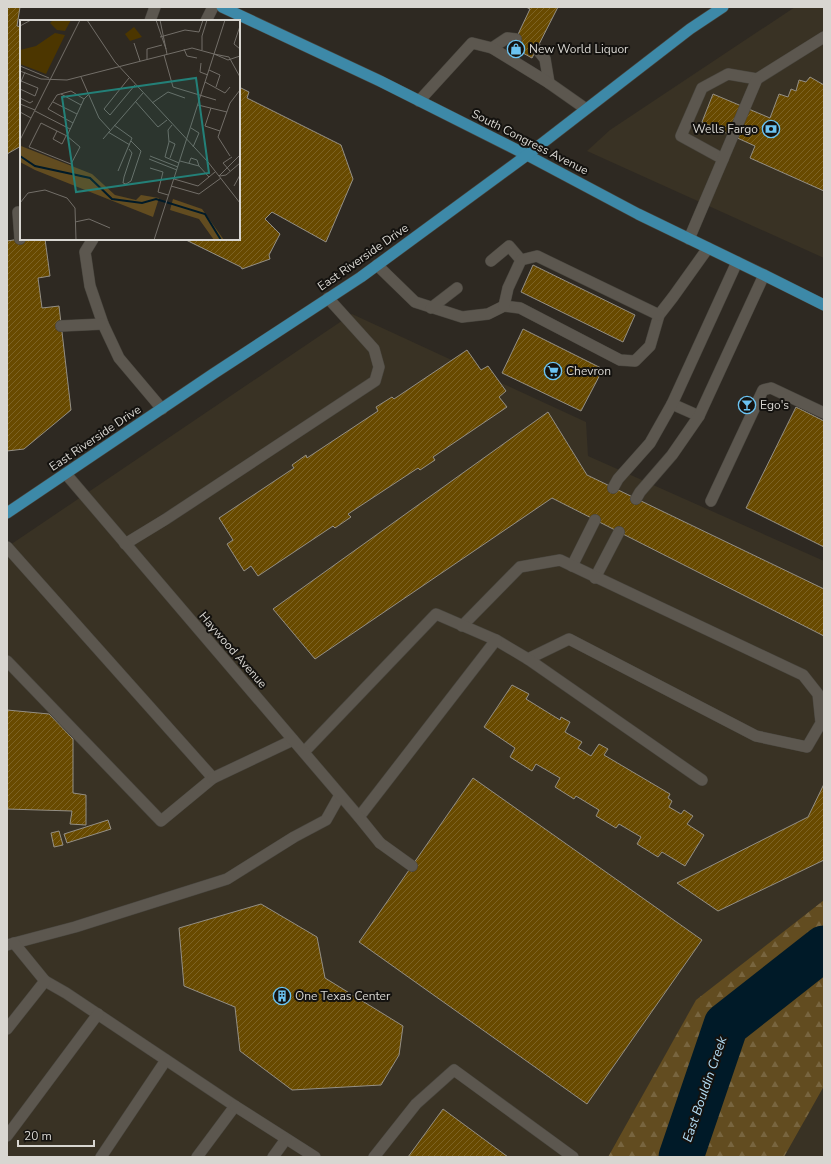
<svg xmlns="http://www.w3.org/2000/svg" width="831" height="1164" font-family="'Nunito Sans',sans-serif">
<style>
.built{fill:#393224}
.forest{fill:url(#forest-firs)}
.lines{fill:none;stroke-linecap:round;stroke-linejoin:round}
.river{stroke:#001a28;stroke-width:45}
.building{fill:url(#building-hatch);stroke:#948f85}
.service-casing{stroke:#48453e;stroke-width:12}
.minor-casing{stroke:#48453e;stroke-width:12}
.primary-casing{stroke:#48453e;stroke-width:12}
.service{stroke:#5c574f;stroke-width:11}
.minor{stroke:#5c574f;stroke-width:11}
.primary{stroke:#3d89a8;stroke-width:11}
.labels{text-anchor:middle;stroke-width:4;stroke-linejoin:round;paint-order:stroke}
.poi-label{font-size:12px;fill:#d8d6d1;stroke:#14120f;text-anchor:start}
.street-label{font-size:12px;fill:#d8d6d1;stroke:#14120f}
.water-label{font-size:13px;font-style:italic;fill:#b5e0f9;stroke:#14120f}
.inset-river{fill:none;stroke:#001a28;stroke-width:2}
.inset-road{fill:none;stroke:#726e68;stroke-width:1}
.view{fill:#238078;fill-opacity:0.15;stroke:#238078;stroke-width:2}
.inset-edge{fill:none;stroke:#d8d6d1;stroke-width:2}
</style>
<defs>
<pattern id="forest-firs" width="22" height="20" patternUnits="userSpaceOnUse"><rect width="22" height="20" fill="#624c20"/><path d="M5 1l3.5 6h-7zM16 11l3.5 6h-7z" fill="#78653f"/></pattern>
<pattern id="building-hatch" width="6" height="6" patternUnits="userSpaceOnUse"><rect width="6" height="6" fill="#684a00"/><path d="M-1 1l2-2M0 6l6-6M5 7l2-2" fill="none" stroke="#7d6324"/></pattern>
</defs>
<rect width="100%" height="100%" fill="#2e2922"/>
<g class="built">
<path d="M795,7H824V258L587,151L610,130Z"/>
<path d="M352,314L586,422L588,456L824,561V900L696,1001L608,1157H7V547Z"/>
<path d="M824,1086V1157H784Z"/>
</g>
<path class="forest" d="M824,900V1086L784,1157H608L696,1000Z"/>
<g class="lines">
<path class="river" d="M681,1157L726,1025L824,948"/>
</g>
<g class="building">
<path d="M7,7H20L17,26L21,27V146L7,154Z"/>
<path d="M526,7H558L532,58L512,47L530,9Z"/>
<path d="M810,77L824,85V191L750,158L755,146L702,122L713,94L770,118L779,94L788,97L791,89L796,91L799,80L806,82Z"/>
<path d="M239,87L249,92L247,98L341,145L353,179L326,242L272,212L265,219L280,234L269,255L270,259L242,269L241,267L184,239H239Z"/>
<path d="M20,239H45L50,276L38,278L42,308L59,306L71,410L24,449L7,451V241Z"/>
<path d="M533,265L635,315L623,342L521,292Z"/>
<path d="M523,329L603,369L581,411L502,373Z"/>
<path d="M467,350L481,370L488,366L506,391L499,397L507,407L433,457L435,460L420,470L418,468L348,514L351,517L335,528L333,526L258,576L251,566L244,571L227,544L233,540L219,518L294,468L292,465L306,455L307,458L378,411L376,407L392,397L394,399Z"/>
<path d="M796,407L824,421V547L746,508Z"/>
<path d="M548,412L587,475L824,589V636L552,498L315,659L273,609Z"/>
<path d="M512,685L529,694L526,699L560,720L561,717L570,722L565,732L582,742L578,748L591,756L599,744L608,749L604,755L670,794L668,798L672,801L669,807L681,814L684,810L693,816L687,824L704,835L685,866L662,852L658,857L637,844L641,837L619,824L616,828L596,816L599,810L576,796L574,799L555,787L560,778L536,764L532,771L510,757L515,748L484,727Z"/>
<path d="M7,710L49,714L73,739V793L86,795V825L70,824L72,811L7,809Z"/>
<path d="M473,778L702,940L587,1104L359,942Z"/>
<path d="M824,784V860L718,911L677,883L808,817Z"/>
<path d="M108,820L111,829L67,843L64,834Z"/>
<path d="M59,831L63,845L54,847L51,833Z"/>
<path d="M261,904L317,937L325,978L403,1026L399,1055L381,1085L292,1090L240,1051L235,1007L184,986L179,928Z"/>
<path d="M443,1109L508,1157H408Z"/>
</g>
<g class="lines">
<defs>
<g id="service">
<path d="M150,21L155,7"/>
<path d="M206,21L213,7"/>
<path d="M492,48L507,38L516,39"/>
<path d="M537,49L545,59L549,83"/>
<path d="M419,101L472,43L492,48L549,83L586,109"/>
<path d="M723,159L681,136L702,88L728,74L757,79"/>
<path d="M18,212L20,239"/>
<path d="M93,239L85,252L90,286L103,324L119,358L162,409"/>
<path d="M689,239L757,79L824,37"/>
<path d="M491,261L509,246L521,260"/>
<path d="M377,265L415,302L462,317L488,314L504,306L520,308L620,360L635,361L650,346L659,315L673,297L708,248"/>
<path d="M504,306L508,288L521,260L537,256L659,315"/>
<path d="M431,308L457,288"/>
<path d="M61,326L103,324"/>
<path d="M672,404L699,416"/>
<path d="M613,488L618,479L650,443L672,404L737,262"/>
<path d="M636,499L640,492L672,455L699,416L764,275"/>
<path d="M711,501L763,390L771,388L824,413"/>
<path d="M125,544L166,519L375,381L379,367L374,349L328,298"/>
<path d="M7,547L213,778L161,821L7,661"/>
<path d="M572,566L595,520"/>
<path d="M595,578L619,532"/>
<path d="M462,626L520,567L560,560L803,675L818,694L821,723L807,747L756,736L569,639L528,659"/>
<path d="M304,752L436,614L496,640L528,659L702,780"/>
<path d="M213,778L293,740"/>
<path d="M359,817L496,640"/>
<path d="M380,843L412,866"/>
<path d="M7,945L75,927L227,879L294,837L326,820L340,795"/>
<path d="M45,981L66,993L235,1106L197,1157"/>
<path d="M7,1029L45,981L14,943"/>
<path d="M235,1106L315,1157"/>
<path d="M7,1136L98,1014"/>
<path d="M101,1157L166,1060"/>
<path d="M273,1157L286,1139"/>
<path d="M374,1157L416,1104L454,1070L573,1157"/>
</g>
<path id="minor" d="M66,474L359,817L380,843"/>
<g id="primary">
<path d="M222,7L380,81L527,155L638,214L764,275L824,305"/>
<path d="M7,513L213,374L361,277L527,155L690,29L723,7"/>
</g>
</defs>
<use href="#service" class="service-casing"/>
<use href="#minor" class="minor-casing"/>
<use href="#primary" class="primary-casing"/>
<use href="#service" class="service"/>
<use href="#minor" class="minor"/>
<use href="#primary" class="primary"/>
</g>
<defs>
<symbol id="shop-ring" viewBox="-11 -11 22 22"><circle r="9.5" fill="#14120f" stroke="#6bc3f2" stroke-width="1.5"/><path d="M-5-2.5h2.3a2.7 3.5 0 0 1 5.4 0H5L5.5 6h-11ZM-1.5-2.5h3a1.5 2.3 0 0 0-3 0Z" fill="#6bc3f2"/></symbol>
<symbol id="bank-ring" viewBox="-11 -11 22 22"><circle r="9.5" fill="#14120f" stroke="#6bc3f2" stroke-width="1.5"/><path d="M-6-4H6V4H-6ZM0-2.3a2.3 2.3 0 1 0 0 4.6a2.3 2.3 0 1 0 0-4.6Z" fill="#6bc3f2"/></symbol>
<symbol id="supermarket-ring" viewBox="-11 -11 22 22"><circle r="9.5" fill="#14120f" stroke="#6bc3f2" stroke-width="1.5"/><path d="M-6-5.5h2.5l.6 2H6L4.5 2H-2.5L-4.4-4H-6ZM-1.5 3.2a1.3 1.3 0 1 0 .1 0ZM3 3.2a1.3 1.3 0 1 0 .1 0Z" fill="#6bc3f2"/></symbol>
<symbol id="bar-ring" viewBox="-11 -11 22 22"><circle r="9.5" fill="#14120f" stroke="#6bc3f2" stroke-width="1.5"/><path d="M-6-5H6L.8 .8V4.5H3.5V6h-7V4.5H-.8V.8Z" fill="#6bc3f2"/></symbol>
<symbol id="building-ring" viewBox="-11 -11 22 22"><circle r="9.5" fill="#14120f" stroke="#6bc3f2" stroke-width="1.5"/><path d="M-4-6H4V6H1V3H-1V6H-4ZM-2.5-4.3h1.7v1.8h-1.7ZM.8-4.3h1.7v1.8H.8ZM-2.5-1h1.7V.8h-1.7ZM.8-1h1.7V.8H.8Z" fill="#6bc3f2"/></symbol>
</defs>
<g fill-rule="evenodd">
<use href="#shop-ring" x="506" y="39" width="20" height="20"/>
<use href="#bank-ring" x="761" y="119" width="20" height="20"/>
<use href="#supermarket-ring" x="543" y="361" width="20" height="20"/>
<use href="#bar-ring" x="737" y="395" width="20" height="20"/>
<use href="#building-ring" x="272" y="986" width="20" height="20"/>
</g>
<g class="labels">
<g class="poi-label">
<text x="529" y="53">New World Liquor</text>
<text x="758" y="133" text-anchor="end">Wells Fargo</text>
<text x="566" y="375">Chevron</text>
<text x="760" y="409">Ego's</text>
<text x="295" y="1000">One Texas Center</text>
</g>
<g class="street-label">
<text transform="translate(530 142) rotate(27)" y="4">South Congress Avenue</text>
<text transform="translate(363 257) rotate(-35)" y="4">East Riverside Drive</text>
<text transform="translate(95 438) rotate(-34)" y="4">East Riverside Drive</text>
<text transform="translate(233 650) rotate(49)" y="4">Haywood Avenue</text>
</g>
<g class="water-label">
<text transform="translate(704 1089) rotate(-71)" y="5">East Bouldin Creek</text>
</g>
</g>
<g transform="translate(20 20)">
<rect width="220" height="220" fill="#2e2922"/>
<path d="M33,0H51L45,11L37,10L30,3Z" fill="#4c3600"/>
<path d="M1,126L72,154L95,175L116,180L121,175L139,178L133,197L15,150L0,142ZM153,179L182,189L204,220H194L179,199L150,190Z" fill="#624c20"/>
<path d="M35,13L45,15L26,54L0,44V30L16,26Z" fill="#4c3600"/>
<path d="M114,7L122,17L110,21L105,14Z" fill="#4c3600"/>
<path class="inset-river" d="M0,136L15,146L70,158L92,179L122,183L136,179L185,194L201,220"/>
<path class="inset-road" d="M67,0L95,42L188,142L220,183M136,0L146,29M140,0L147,34M0,6L11,0M220,6L214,24L220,29M140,17L165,10L179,12L183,0M114,23L120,41M164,29L167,36L177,38M182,30V16L187,0M194,34L209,37L220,57M194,34L208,40L220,36M144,35L153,67L196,80M127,39V29L142,25M181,43L180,52L188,55M0,46L29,58M189,50L200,55L196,67M0,51L21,59L47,60L172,28L194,34M61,57L79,98L90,110M109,58L84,89L90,95L115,65M185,62L205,73L210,67M0,64L5,52M0,69L15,76L18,68L1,61M41,74L61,85M0,78L10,83L13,81M64,79L53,103L28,89L37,75L51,71L64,79L68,75M115,81L138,107L147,100M33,82L57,94M132,83L148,72L165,78M0,84L15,90M178,85L207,92M191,88L185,106L200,111M15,91L50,109M0,92L11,98M94,105L112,118L98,151M152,105L148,110L149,122L145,137L159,143M171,108L179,113L173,127M37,111L33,119L42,124L46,116M88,112L110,125M47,116L60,127L51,144L9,127L21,103L47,116L53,103M83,119L123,73M0,120L60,0M149,121L155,124L150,138M109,129L112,133L104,157L103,163L106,164L111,161L121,131L111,121M130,136L158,147M210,136L198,117L210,83L220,70M129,139L157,150M160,141L179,146L189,157M169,143L171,138L177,140L179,146M130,148L143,152L138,172L148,175M210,151L203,143L212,137M199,156L220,135M200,156L206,155L220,143M154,159L178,166L195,152M151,166L179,174L201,158M214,166L220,155M0,183L8,173L25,170L47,178L55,188L56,220M55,202L69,199L90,208M134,220L205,0"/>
<path class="view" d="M176,58L189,153L56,172L42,77Z"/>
<rect width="220" height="220" class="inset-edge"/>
</g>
<rect width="831" height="1164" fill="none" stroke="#d8d6d1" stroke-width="16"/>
<path d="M18 1140v6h76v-6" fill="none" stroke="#d8d6d1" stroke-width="2"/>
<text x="24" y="1140" font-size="12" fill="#d8d6d1" stroke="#14120f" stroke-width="3" paint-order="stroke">20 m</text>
</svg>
